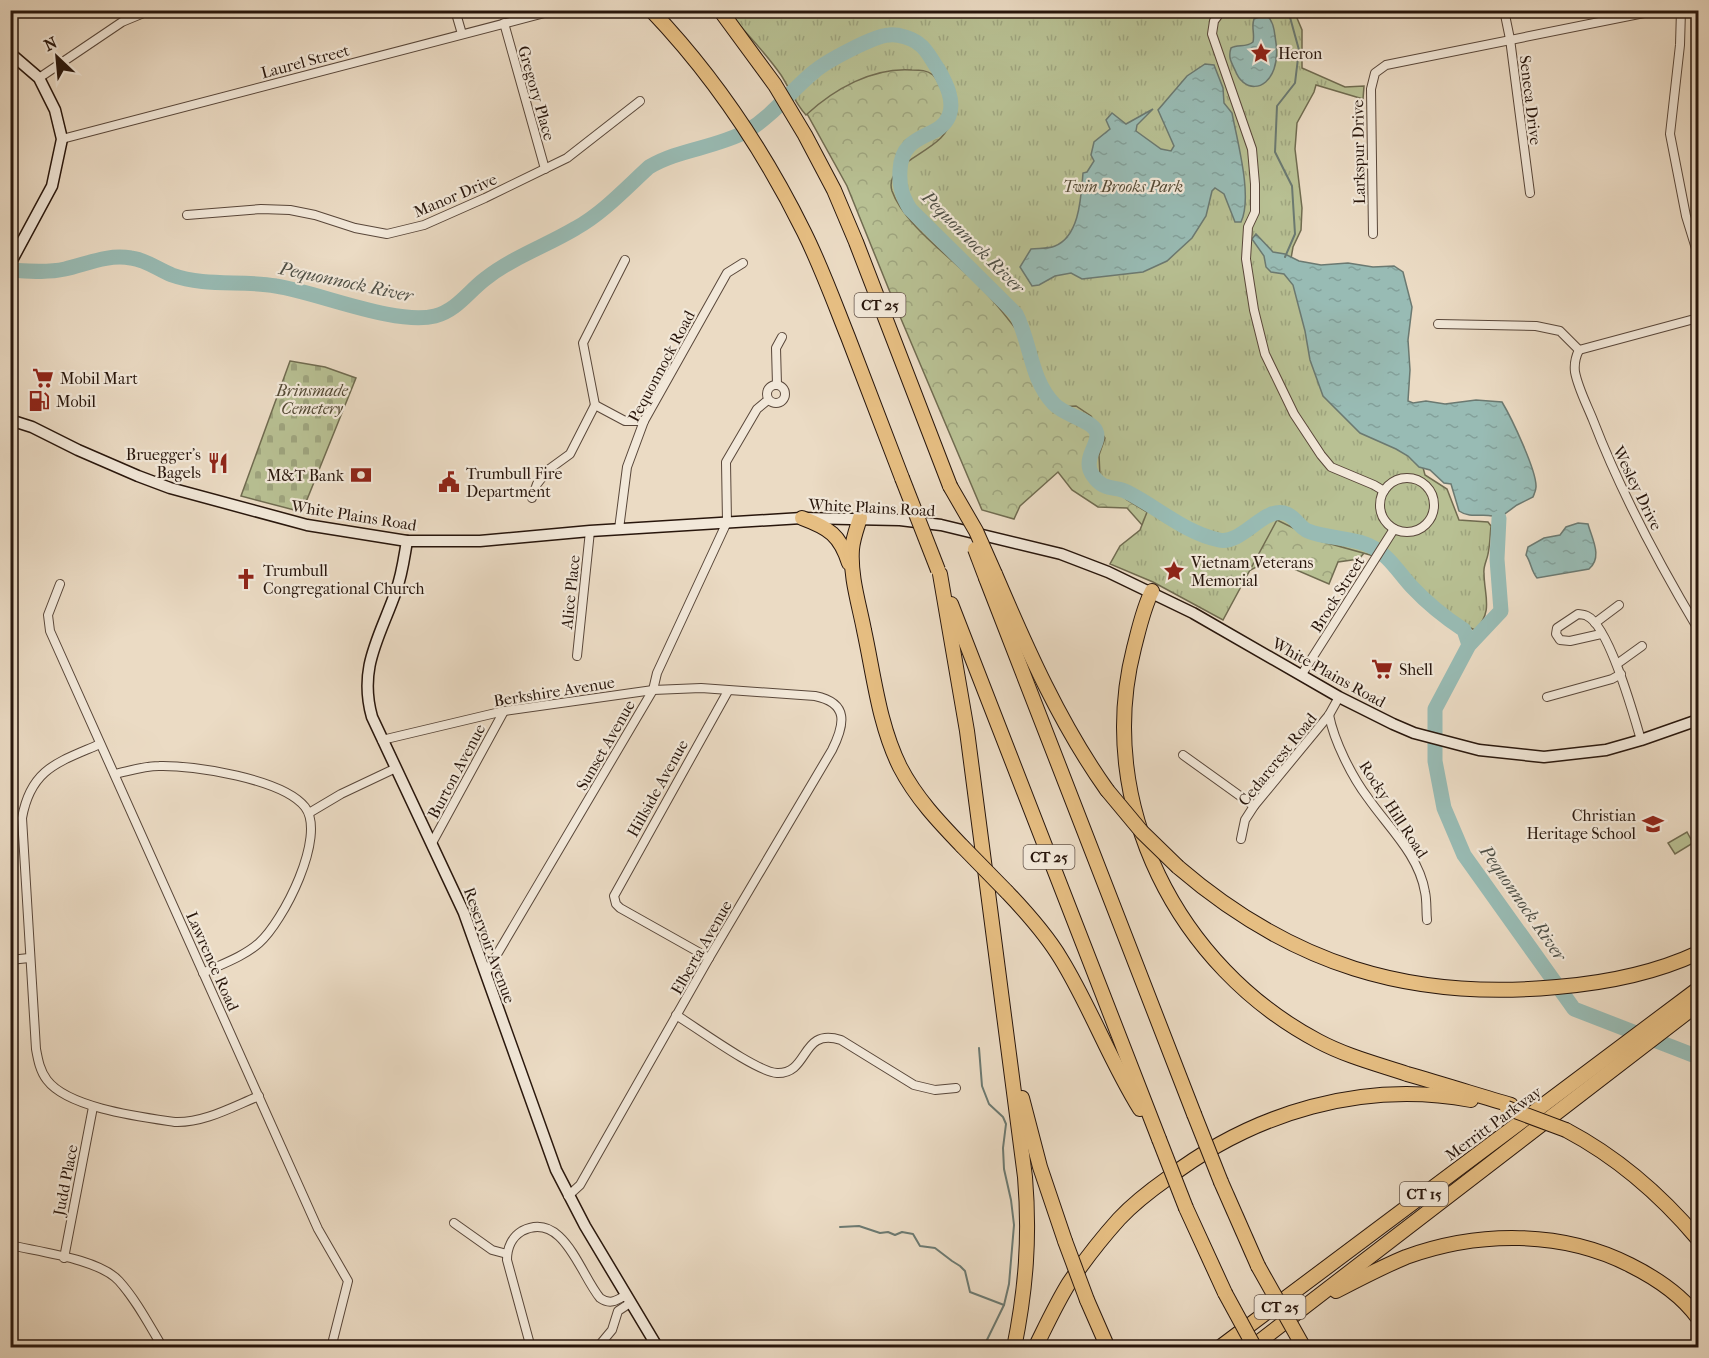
<svg xmlns="http://www.w3.org/2000/svg" width="1709" height="1358" font-family="'IM FELL French Canon',serif">
<style>
.forest{fill:url(#forest-crowns);stroke:#706b50;stroke-width:1.5}
.cemetery{fill:url(#cemetery-stones);stroke:#706b50;stroke-width:1.5}
.park{fill:url(#park-tufts);stroke:#706b50;stroke-width:1.5}
.pitch{fill:#b8c093;stroke:#706b50;stroke-width:1.5}
.water{fill:url(#water-ripples);stroke:#6b7971;stroke-width:1.5}
.lines{fill:none;stroke-linecap:round;stroke-linejoin:round}
.stream{stroke:#6b7971;stroke-width:2}
.river{stroke:#98bbb4;stroke-width:15}
.minor-casing{stroke:#59473a;stroke-width:10}
.secondary-casing{stroke:#28160c;stroke-width:13}
.motorway-casing{stroke:#28160c;stroke-width:16}
.minor{stroke:#f2e8d9;stroke-width:8}
.secondary{stroke:#f2e8d9;stroke-width:10}
.motorway{stroke:#e6be82;stroke-width:14}
.motorway-bridge-casing{stroke:#28160c;stroke-width:16;stroke-linecap:butt}
.motorway-bridge{stroke:#e6be82;stroke-width:14}
.labels{text-anchor:middle;stroke-width:4.5;stroke-linejoin:round;paint-order:stroke}
.shield{fill:#f2e8d9;stroke:#65554a;stroke-width:1.5}
.shield-label{font-size:15px;font-weight:bold;fill:#28160c}
.poi-label{font-size:16px;fill:#28160c;stroke:#f2e8d9;text-anchor:start}
.street-label{font-size:16px;fill:#28160c;stroke:#f2e8d9}
.park-label{font-size:16px;font-style:italic;fill:#534934;stroke:#f2e8d9}
.water-label{font-size:18px;font-style:italic;fill:#4f5047;stroke:#f2e8d9}
</style>
<defs>
<pattern id="forest-crowns" width="20" height="18" patternUnits="userSpaceOnUse" patternTransform="scale(1.5)"><rect width="20" height="18" fill="#b8c093"/><path d="M2 6a3 3 0 1 1 6 0M12 15a3 3 0 1 1 6 0" fill="none" stroke="#9ea47e"/></pattern>
<pattern id="cemetery-stones" width="16" height="16" patternUnits="userSpaceOnUse" patternTransform="scale(1.5)"><rect width="16" height="16" fill="#b8c093"/><path d="M2 7V4a2 2 0 0 1 4 0v3zM10 15v-3a2 2 0 0 1 4 0v3z" fill="#9ea47e"/></pattern>
<pattern id="park-tufts" width="24" height="20" patternUnits="userSpaceOnUse" patternTransform="scale(1.5)"><rect width="24" height="20" fill="#b8c093"/><path d="M3 7l-1-3M5 7V3M7 7l1-3M15 17l-1-3M17 17v-4M19 17l1-3" fill="none" stroke="#9ea47e"/></pattern>
<pattern id="water-ripples" width="26" height="14" patternUnits="userSpaceOnUse" patternTransform="scale(1.5)"><rect width="26" height="14" fill="#98bbb4"/><path d="M2 4q2-2 4 0t4 0M15 11q2-2 4 0t4 0" fill="none" stroke="#83a09a"/></pattern>
</defs>
<rect width="100%" height="100%" fill="#ebdbc4"/>
<filter id="stains"><feTurbulence type="fractalNoise" baseFrequency=".00333" numOctaves="4"/><feColorMatrix values="0 0 0 0 .2 0 0 0 0 .09 0 0 0 0 .02 0 0 0 .5 -.17"/></filter>
<radialGradient id="worn" r=".72"><stop offset=".6" stop-color="#630" stop-opacity="0"/><stop offset="1" stop-color="#630" stop-opacity=".3"/></radialGradient>
<path class="forest" d="M1194,11L1384,529L1359,559L1338,562L1329,584L1271,559L1236,578L1150,534L1127,508L1098,507L1072,490L1058,472L1020,506L1014,519L982,510L896,307L847,186L801,103L763,41Z"/>
<path class="cemetery" d="M290,361L325,367L356,378L302,512L241,496Z"/>
<path class="park" d="M726,11H1294L1302,30V68L1345,87L1364,86L1363,99L1316,85L1314,92L1297,123L1295,149L1302,208L1301,230L1293,247L1289,270L1421,460L1425,475L1447,489L1459,520L1488,522L1491,526C1490,535 1490,545 1488,554C1487,560 1483,567 1484,573C1484,595 1494,612 1475,630L1464,625L1381,558L1320,541L1277,520L1223,620L1153,582L1110,564L1120,546L1140,530L1147,512L1127,500L1100,476L1099,455L1105,438L1091,416L1076,406L1059,407C1055,403 1049,399 1047,394C1044,387 1043,379 1041,372C1037,360 1029,346 1021,336C1007,317 991,297 974,281C949,256 903,223 892,191C882,159 952,151 950,117C950,112 947,105 945,100C942,91 940,82 933,75C927,70 920,70 912,70C873,67 834,89 806,115C795,103 790,89 781,75C765,52 745,31 726,11Z"/>
<path class="pitch" d="M1687,832L1693,843L1675,854L1668,843Z"/>
<g class="water">
<path d="M1264,15H1267C1273,22 1274,28 1275,36C1277,47 1278,58 1274,69C1266,92 1243,92 1235,70C1231,62 1228,57 1231,48C1238,44 1246,48 1253,42C1255,34 1251,27 1254,19Z"/>
<path d="M1205,64L1214,65L1223,88L1224,103L1232,113C1237,140 1253,197 1241,222H1235L1224,194L1215,188L1212,191L1206,216L1192,238L1167,261L1143,272L1082,279L1071,273L1055,276L1039,285L1032,286L1020,267L1031,249C1039,248 1048,249 1055,246C1080,236 1081,196 1083,173L1087,172L1094,161L1091,155L1094,142L1110,129L1106,120L1112,113L1126,124L1153,109L1137,125L1136,131L1161,149L1171,151L1174,146L1158,110L1187,76Z"/>
<path d="M1256,234L1273,252L1285,254L1299,261L1321,265L1348,263L1373,267L1394,266L1403,272L1412,307L1408,340L1410,370L1408,401L1413,403L1426,401L1445,404L1476,400L1502,402C1511,417 1537,471 1536,487C1536,491 1534,494 1533,497L1517,505L1499,518C1486,511 1472,520 1459,511L1451,484L1444,483L1430,470L1419,467L1408,456L1396,449L1360,433L1323,396L1310,360L1305,331L1293,285L1284,274L1271,272L1266,267L1264,256L1252,239Z"/>
<path d="M1578,523L1588,524C1592,539 1603,557 1589,569L1537,578C1531,571 1531,562 1526,555L1528,547L1544,538L1560,535L1566,527Z"/>
</g>
<g class="lines">
<g class="stream">
<path d="M1285,257L1295,234L1292,186L1275,152L1277,106L1295,83L1299,50L1288,10"/>
<path d="M979,1048L982,1086L989,1104L1003,1117L1006,1124L1003,1148L1004,1169L1011,1200L1014,1225L1009,1284L1004,1305L983,1348"/>
<path d="M840,1227L859,1226L880,1233L888,1232L895,1235L902,1232L913,1234L920,1246L935,1248L952,1261L960,1266L965,1271L970,1292L1004,1305"/>
</g>
<g class="river">
<path d="M10,270C28,271 47,273 65,269C87,264 107,254 131,258C147,260 157,269 172,275C205,287 242,280 276,286C317,292 396,326 435,316C457,310 468,292 485,279C513,257 546,246 576,228C603,213 626,188 649,167C679,149 716,148 747,131C774,115 791,90 815,71C827,61 873,36 889,35C898,34 912,38 919,44C927,49 932,61 938,69C946,83 955,101 949,116C939,140 902,131 900,170C899,186 902,196 910,209L1016,314C1031,343 1030,379 1054,404C1064,415 1091,420 1096,431C1101,442 1085,455 1090,470C1092,476 1099,484 1105,486C1112,489 1119,488 1127,492C1157,507 1185,533 1219,540C1243,545 1265,504 1287,514C1296,518 1300,528 1308,531C1327,539 1353,537 1370,546C1388,554 1399,573 1412,587C1428,604 1444,617 1464,630L1469,645"/>
<path d="M1499,518L1497,559L1501,611L1469,645L1435,709V761L1444,808L1464,855L1574,1009L1698,1057"/>
</g>
<defs>
<g id="minor">
<path d="M455,10L462,34"/>
<path d="M1222,10L1214,21L1212,34L1252,149L1255,184V212L1248,227L1246,259L1254,310L1265,354L1294,414L1321,455L1331,467L1374,485L1384,491"/>
<path d="M1504,10L1510,39L1530,193"/>
<path d="M1681,10L1680,45L1670,134L1686,216L1698,255"/>
<path d="M504,23L545,169"/>
<path d="M39,78L122,22L151,10"/>
<path d="M62,139L556,10"/>
<path d="M187,215L261,209L290,210L315,215L355,228L387,234L424,225L485,198L567,158L640,101"/>
<path d="M1373,234L1371,89L1375,73L1386,65L1659,10"/>
<path d="M1438,324L1536,326L1560,331L1579,350"/>
<path d="M1579,350C1575,358 1574,364 1575,372C1578,388 1587,405 1593,420C1621,493 1658,562 1698,629"/>
<path d="M1579,350L1698,318"/>
<circle cx="776" cy="394" r="9"/>
<path d="M777,385L776,348L782,337"/>
<path d="M595,405L583,343L625,260"/>
<circle cx="1407" cy="505" r="27"/>
<path d="M532,498L537,484L548,470L570,454L595,405L625,421H644"/>
<path d="M619,529L627,467L644,421L727,273L743,263"/>
<path d="M60,584L48,615L50,631L318,1229L348,1281L331,1348"/>
<path d="M1595,623L1619,605"/>
<path d="M1601,634L1570,641L1560,640L1556,634L1557,628L1578,614C1579,614 1586,615 1587,616C1609,626 1634,716 1641,740"/>
<path d="M577,656L590,531"/>
<path d="M1617,664L1642,646"/>
<path d="M1302,674L1394,529"/>
<path d="M1547,697L1612,679L1621,674"/>
<path d="M1329,715C1334,741 1352,777 1368,798C1388,827 1419,855 1425,892C1427,901 1426,910 1427,920"/>
<path d="M382,740L504,711L653,690L701,688L815,696C849,703 845,724 832,750L709,958L580,1185L568,1196"/>
<path d="M100,744C59,762 31,768 22,818L36,1049C38,1060 40,1071 47,1080C68,1108 141,1117 175,1122C204,1123 232,1107 259,1096"/>
<path d="M1183,755L1254,806"/>
<path d="M115,774C129,771 144,766 159,766C194,765 283,779 305,807C327,836 283,922 259,943C243,957 222,964 203,973"/>
<path d="M309,813L341,794L396,768"/>
<path d="M1241,839L1245,820L1254,806L1329,715L1339,697"/>
<path d="M432,843L504,711"/>
<path d="M709,958L620,908L616,904L614,896L728,691"/>
<path d="M10,960L29,958"/>
<path d="M486,973L653,690L657,673L727,522L726,462L757,409L768,400"/>
<path d="M676,1015C697,1028 757,1072 777,1073C810,1074 800,1027 841,1040L914,1085L935,1090L956,1088"/>
<path d="M454,1223L492,1250L507,1254"/>
<path d="M10,1245C40,1252 99,1259 119,1281C137,1301 149,1325 163,1348"/>
<path d="M64,1258L93,1107"/>
<path d="M531,1348L507,1260C507,1248 512,1237 522,1231C563,1210 580,1274 600,1298C610,1305 616,1301 626,1295"/>
<path d="M597,1348L612,1330L618,1311L630,1303"/>
</g>
<g id="secondary">
<path d="M10,53L39,78L55,110L62,139L52,186L10,264"/>
<path d="M10,420L32,427L78,450L138,476L170,488L307,525L407,541H480L590,531L802,518L900,520L941,525L1061,554L1108,572L1193,613L1339,697L1393,724L1414,733L1479,750L1544,757L1606,750L1641,740L1698,720"/>
<path d="M407,541C404,558 402,575 396,591C380,637 358,667 372,717L464,913L556,1170L585,1226L658,1348"/>
</g>
<g id="motorway">
<path d="M651,10C713,75 764,151 804,232C821,266 834,302 848,337C866,384 884,431 902,478"/>
<path d="M720,10L775,85L805,135L834,190L856,242L950,486"/>
<path d="M802,518C829,528 840,535 849,563"/>
<path d="M860,518C857,528 853,538 852,549C850,576 859,604 864,630C874,676 879,725 900,767C916,798 939,822 962,846"/>
<path d="M940,574L967,731L1025,1177C1030,1237 1026,1289 1014,1348"/>
<path d="M995,574C1027,649 1060,724 1107,790"/>
<path d="M986,578L1194,1114"/>
<path d="M1152,591C1143,609 1139,629 1134,648C1094,804 1178,967 1318,1041C1346,1056 1377,1064 1407,1074C1442,1084 1477,1095 1511,1105"/>
<path d="M951,604L1159,1139"/>
<path d="M1178,867C1291,964 1409,1001 1557,987C1605,983 1655,973 1698,953"/>
<path d="M1007,892C1027,913 1046,934 1061,959C1091,1008 1110,1061 1140,1109"/>
<path d="M1022,1098L1040,1167L1065,1241"/>
<path d="M1566,1130C1619,1158 1660,1194 1698,1239"/>
<path d="M1221,1182L1258,1266"/>
<path d="M1186,1208L1225,1293"/>
<path d="M1336,1291C1359,1279 1382,1267 1406,1257C1478,1231 1561,1230 1630,1265C1656,1278 1681,1294 1698,1318"/>
<path d="M1087,1300L1108,1348"/>
<path d="M1035,1348C1046,1326 1056,1304 1069,1283C1084,1261 1101,1239 1119,1219C1133,1204 1151,1190 1168,1178C1255,1112 1363,1080 1471,1100"/>
<path d="M1219,1348L1698,989"/>
<path d="M1251,1348L1698,1004"/>
</g>
</defs>
<use href="#minor" class="minor-casing"/>
<use href="#secondary" class="secondary-casing"/>
<use href="#motorway" class="motorway-casing"/>
<use href="#minor" class="minor"/>
<use href="#secondary" class="secondary"/>
<use href="#motorway" class="motorway"/>
<defs>
<g id="motorway-bridge">
<path d="M902,478L938,570"/>
<path d="M950,486L976,531L995,574"/>
<path d="M975,549L986,578"/>
<path d="M1107,790L1142,832L1178,867"/>
<path d="M962,846L1007,892"/>
<path d="M1507,1108L1566,1130"/>
<path d="M1194,1114L1221,1182"/>
<path d="M1159,1139L1186,1208"/>
<path d="M1065,1241L1087,1300"/>
<path d="M1258,1266L1304,1348"/>
<path d="M1225,1293L1255,1348"/>
</g>
</defs>
<use href="#motorway-bridge" class="motorway-bridge-casing"/>
<use href="#motorway-bridge" class="motorway-bridge"/>
</g>
<defs>
<symbol id="sight-bare" viewBox="-9 -9 18 18"><path d="M0-6L1.8-2.2L6-1.7L2.9 1.2L3.7 5.4L0 3.3L-3.7 5.4L-2.9 1.2L-6-1.7L-1.8-2.2Z" fill="#8f2418" stroke="#f2e8d9" stroke-width="2.5" paint-order="stroke"/></symbol>
<symbol id="supermarket-bare" viewBox="-9 -9 18 18"><path d="M-6-5.5h2.5l.6 2H6L4.5 2H-2.5L-4.4-4H-6ZM-1.5 3.2a1.3 1.3 0 1 0 .1 0ZM3 3.2a1.3 1.3 0 1 0 .1 0Z" fill="#8f2418" stroke="#f2e8d9" stroke-width="2.5" paint-order="stroke"/></symbol>
<symbol id="fuel-bare" viewBox="-9 -9 18 18"><path d="M-5.5-6h7V0h2V4h1.3V-2.5L3-4.5l.8-.8L6-3V5H2.5V1h-1V6h-7ZM-4.2-4.7v3.2H.2V-4.7Z" fill="#8f2418" stroke="#f2e8d9" stroke-width="2.5" paint-order="stroke"/></symbol>
<symbol id="restaurant-bare" viewBox="-9 -9 18 18"><path d="M-5-6h1v4h1v-4h1v4h1v-4h1v5L-1.5 .5V6h-2V.5L-5-1ZM5-6V6H3V1.5H1.5Q1.5-4 5-6Z" fill="#8f2418" stroke="#f2e8d9" stroke-width="2.5" paint-order="stroke"/></symbol>
<symbol id="bank-bare" viewBox="-9 -9 18 18"><path d="M-6-4H6V4H-6ZM0-2.3a2.3 2.3 0 1 0 0 4.6a2.3 2.3 0 1 0 0-4.6Z" fill="#8f2418" stroke="#f2e8d9" stroke-width="2.5" paint-order="stroke"/></symbol>
<symbol id="civic-bare" viewBox="-9 -9 18 18"><path d="M-.6-6.5H3V-4.5H.6V-3L4-1V1h2V6H-6V1h2V-1L-.6-3ZM-1.2 2.5V6h2.4V2.5Z" fill="#8f2418" stroke="#f2e8d9" stroke-width="2.5" paint-order="stroke"/></symbol>
<symbol id="church-bare" viewBox="-9 -9 18 18"><path d="M-1.2-6h2.4v3.5h3.3v2.4h-3.3V6h-2.4V-.1h-3.3v-2.4h3.3Z" fill="#8f2418" stroke="#f2e8d9" stroke-width="2.5" paint-order="stroke"/></symbol>
<symbol id="school-bare" viewBox="-9 -9 18 18"><path d="M0-5L7-2L0 1L-7-2ZM-4 1L0 2.5L4 1V4Q0 6-4 4Z" fill="#8f2418" stroke="#f2e8d9" stroke-width="2.5" paint-order="stroke"/></symbol>
</defs>
<g fill-rule="evenodd">
<use href="#sight-bare" x="1246" y="38" width="30" height="30"/>
<use href="#supermarket-bare" x="28" y="363" width="30" height="30"/>
<use href="#fuel-bare" x="24" y="386" width="30" height="30"/>
<use href="#restaurant-bare" x="203" y="448" width="30" height="30"/>
<use href="#bank-bare" x="346" y="460" width="30" height="30"/>
<use href="#civic-bare" x="434" y="467" width="30" height="30"/>
<use href="#sight-bare" x="1159" y="556" width="30" height="30"/>
<use href="#church-bare" x="231" y="564" width="30" height="30"/>
<use href="#supermarket-bare" x="1367" y="654" width="30" height="30"/>
<use href="#school-bare" x="1638" y="809" width="30" height="30"/>
</g>
<g class="labels">
<g class="shield">
<rect x="854.5" y="293" width="51" height="24" rx="4.5"/>
<rect x="1023.5" y="845" width="51" height="24" rx="4.5"/>
<rect x="1400" y="1182" width="48" height="24" rx="4.5"/>
<rect x="1254.5" y="1295" width="51" height="24" rx="4.5"/>
</g>
<g class="shield-label">
<text x="880" y="310">CT 25</text>
<text x="1049" y="862">CT 25</text>
<text x="1424" y="1199">CT 15</text>
<text x="1280" y="1312">CT 25</text>
</g>
<g class="poi-label">
<text x="1278" y="59">Heron</text>
<text x="60" y="384">Mobil Mart</text>
<text x="56" y="407">Mobil</text>
<text x="201" y="460" text-anchor="end">Bruegger's<tspan x="201" dy="18">Bagels</tspan></text>
<text x="466" y="479">Trumbull Fire<tspan x="466" dy="18">Department</tspan></text>
<text x="344" y="481" text-anchor="end">M&amp;T Bank</text>
<text x="1191" y="568">Vietnam Veterans<tspan x="1191" dy="18">Memorial</tspan></text>
<text x="263" y="576">Trumbull<tspan x="263" dy="18">Congregational Church</tspan></text>
<text x="1399" y="675">Shell</text>
<text x="1636" y="821" text-anchor="end">Christian<tspan x="1636" dy="18">Heritage School</tspan></text>
</g>
<g class="street-label">
<text transform="translate(305 61) rotate(-15)" y="6">Laurel Street</text>
<text transform="translate(537 93) rotate(74)" y="6">Gregory Place</text>
<text transform="translate(1531 100) rotate(83)" y="6">Seneca Drive</text>
<text transform="translate(1358 152) rotate(-91)" y="6">Larkspur Drive</text>
<text transform="translate(455 195) rotate(-23)" y="6">Manor Drive</text>
<text transform="translate(661 366) rotate(-62)" y="6">Pequonnock Road</text>
<text transform="translate(1638 488) rotate(64)" y="6">Wesley Drive</text>
<text transform="translate(872 507) rotate(3)" y="6">White Plains Road</text>
<text transform="translate(354 515) rotate(9)" y="6">White Plains Road</text>
<text transform="translate(570 592) rotate(-84)" y="6">Alice Place</text>
<text transform="translate(1337 594) rotate(-58)" y="6">Brock Street</text>
<text transform="translate(1329 672) rotate(29)" y="6">White Plains Road</text>
<text transform="translate(554 691) rotate(-9)" y="6">Berkshire Avenue</text>
<text transform="translate(605 745) rotate(-60)" y="6">Sunset Avenue</text>
<text transform="translate(1277 759) rotate(-51)" y="6">Cedarcrest Road</text>
<text transform="translate(456 771) rotate(-62)" y="6">Burton Avenue</text>
<text transform="translate(657 788) rotate(-61)" y="6">Hillside Avenue</text>
<text transform="translate(1394 809) rotate(57)" y="6">Rocky Hill Road</text>
<text transform="translate(490 945) rotate(70)" y="6">Reservoir Avenue</text>
<text transform="translate(701 947) rotate(-60)" y="6">Elberta Avenue</text>
<text transform="translate(213 961) rotate(66)" y="6">Lawrence Road</text>
<text transform="translate(1493 1123) rotate(-36)" y="6">Merritt Parkway</text>
<text transform="translate(65 1180) rotate(-79)" y="6">Judd Place</text>
</g>
<g class="park-label">
<text x="1123" y="192">Twin Brooks Park</text>
<text x="312" y="396">Brinsmade<tspan x="312" dy="18">Cemetery</tspan></text>
</g>
<g class="water-label">
<text transform="translate(973 242) rotate(45)" y="6">Pequonnock River</text>
<text transform="translate(346 282) rotate(12)" y="6">Pequonnock River</text>
<text transform="translate(1523 903) rotate(55)" y="6">Pequonnock River</text>
</g>
</g>
<rect width="1709" height="1358" fill="none" stroke="#ebdbc4" stroke-width="36"/>
<rect x="12" y="12" width="1685" height="1334" fill="none" stroke="#28160c" stroke-width="3"/>
<rect x="18" y="18" width="1673" height="1322" fill="none" stroke="#28160c" stroke-width="1.5"/>
<g transform="translate(57 57) rotate(334)" stroke="#f2e8d9" stroke-width="4.5" paint-order="stroke">
<path d="M0-4.5L10 22L0 15L-10 22Z" fill="#28160c"/>
<text y="-9" font-size="16" font-weight="bold" text-anchor="middle" fill="#28160c">N</text>
</g>
<rect width="100%" height="100%" filter="url(#stains)"/>
<rect width="100%" height="100%" fill="url(#worn)"/>
</svg>
